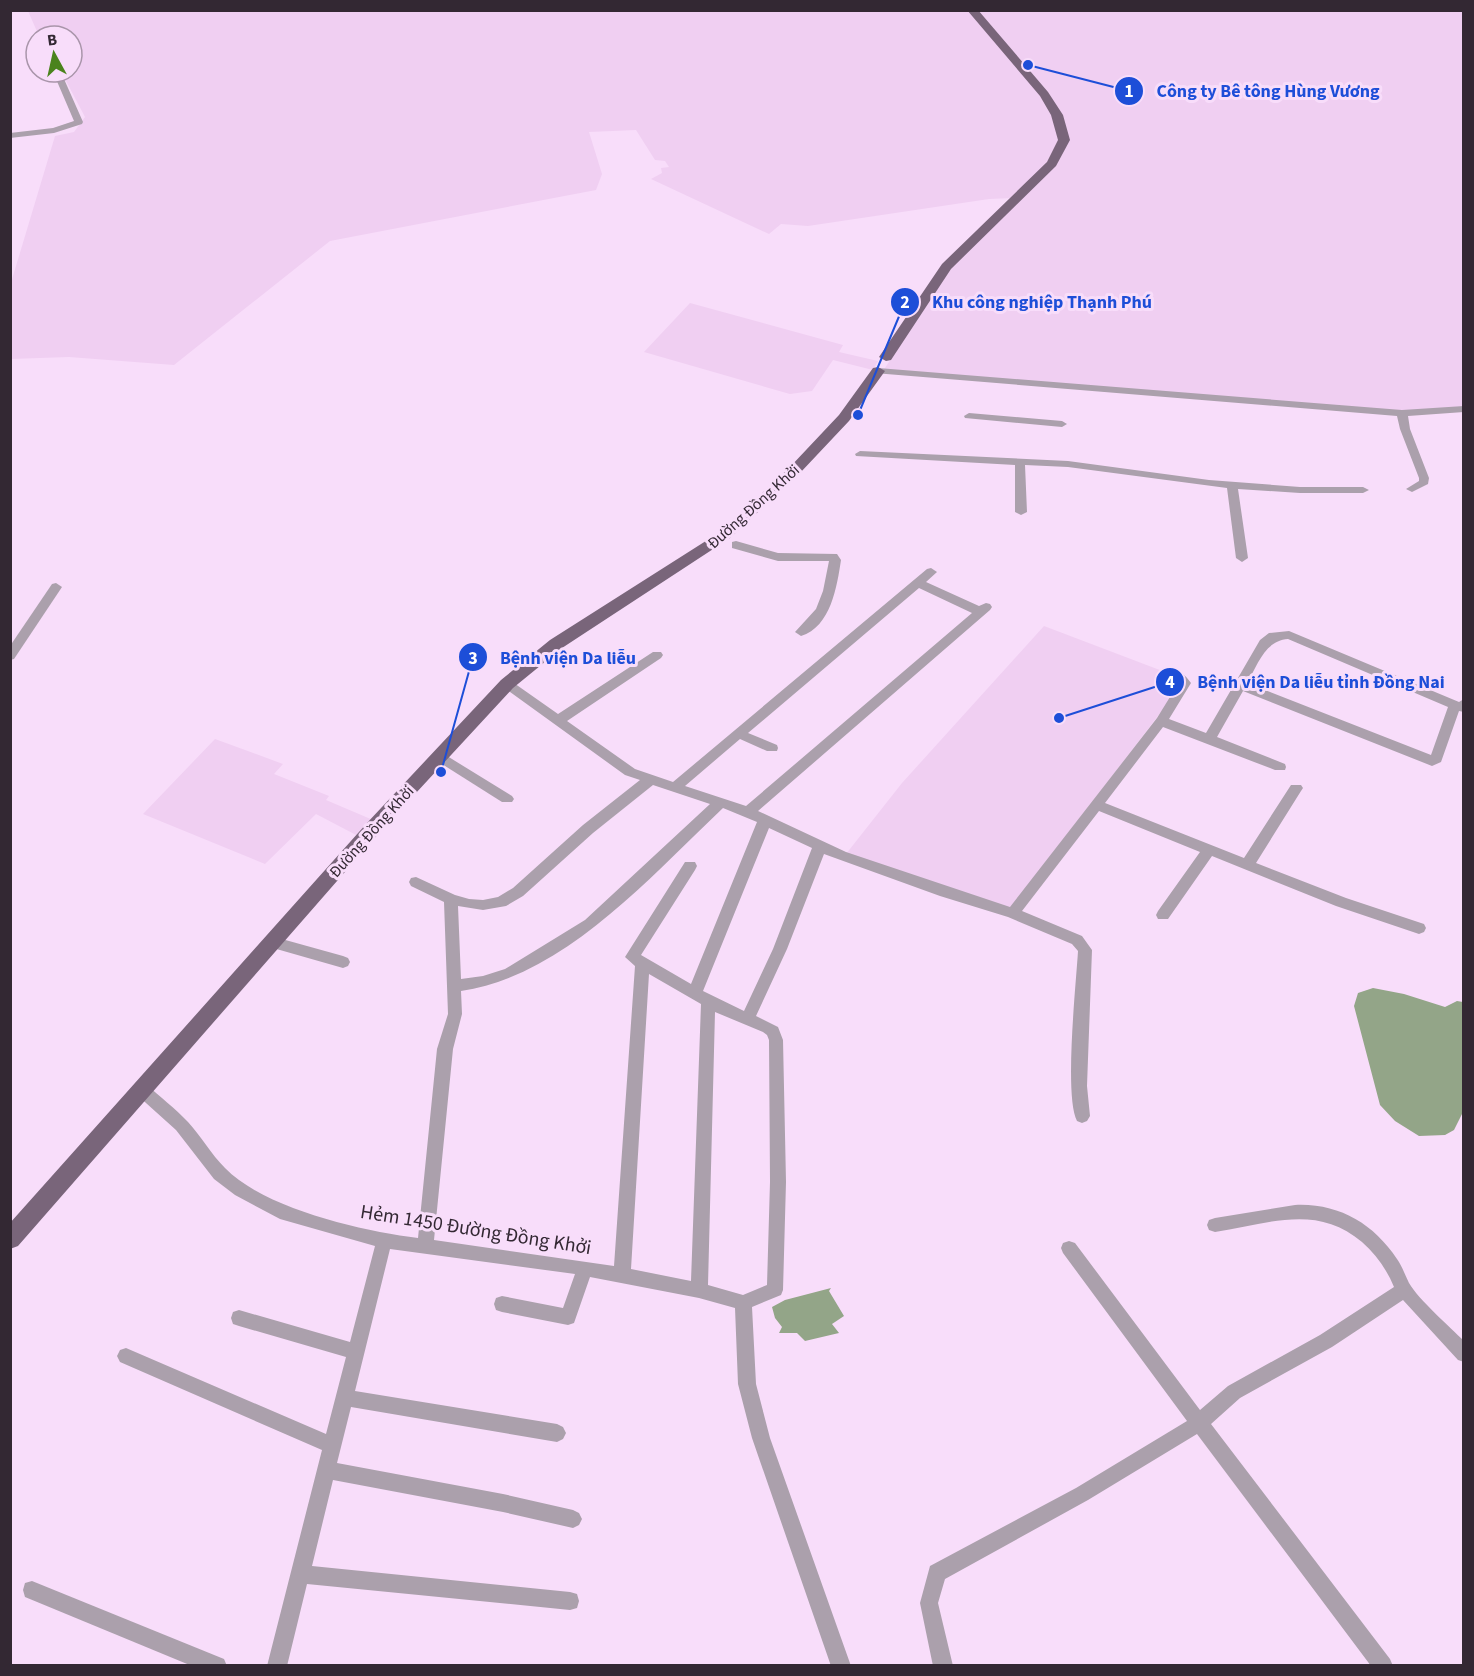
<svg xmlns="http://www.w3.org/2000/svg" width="1474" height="1676" font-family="'Source Sans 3',sans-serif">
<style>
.built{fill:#f0cff2}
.water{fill:#93a588}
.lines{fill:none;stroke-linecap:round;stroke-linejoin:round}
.minor{fill:#aba0ac;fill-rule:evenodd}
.major{fill:#79657a;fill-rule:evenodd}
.labels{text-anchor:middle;stroke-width:6;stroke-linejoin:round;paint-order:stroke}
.street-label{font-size:16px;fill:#332833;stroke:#f8ddfa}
.near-street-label{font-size:20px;fill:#332833;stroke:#f8ddfa}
.leader{fill:none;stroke:#1d4ed8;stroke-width:2}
.callout-dot{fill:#1d4ed8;stroke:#f8ddfa;stroke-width:2}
.mark-label{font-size:18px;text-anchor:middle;font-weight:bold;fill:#fff}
.callout-label{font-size:18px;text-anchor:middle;font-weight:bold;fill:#1d4ed8;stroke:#f8ddfa;stroke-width:6;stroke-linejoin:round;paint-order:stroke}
</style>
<rect width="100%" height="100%" fill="#f8ddfa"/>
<g class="built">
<path d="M28,11H968L1040,95L1053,115L1060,140L1052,158L1013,198L989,199L808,226L781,224L769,234L651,179L662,173L661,168L669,167L665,161L655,160L636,130L589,132L602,174L596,190L330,241L174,365L69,357L11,359L10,286L55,136L74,132L85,117L66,81L59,77L56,72H72V36H39Z"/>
<path d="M976,11H1463V408L1402,412L883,371L951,268L1056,165L1069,141L1061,115Z"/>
<path d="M690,303L843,345L839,352L878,361L873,370L833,360L812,391L790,394L644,352Z"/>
<path d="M1044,626L1165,672L1183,683L1011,909L846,854L902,783Z"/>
<path d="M215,739L283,764L274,774L329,796L326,800L373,820L358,836L316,814L265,864L143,814Z"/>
</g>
<g class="water">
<path d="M1373,988L1404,994L1445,1007L1457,1001L1463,1002V1112L1454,1130L1445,1135L1419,1136L1395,1121L1380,1105L1354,1006L1358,993Z"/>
<path d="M831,1288L829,1291L844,1316L832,1324L839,1333L805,1341L797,1333H779L782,1327L775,1318L772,1307L785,1300Z"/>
</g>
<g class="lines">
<g class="minor">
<path d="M57,77L64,79L83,122L82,124L54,133L10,138V133L53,128L74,121L56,79Z"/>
<path d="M878,368L1402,410L1464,406V412L1408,416L1410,429L1429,478L1428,484L1412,492L1406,489L1419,481V478L1400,429L1397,416L874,373L873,371Z"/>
<path d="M969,413L1062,421L1067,424L1062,427L965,418L964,416Z"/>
<path d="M860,451L1068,461L1209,480L1300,487H1363L1369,490L1363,493H1300L1238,489L1248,558L1242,562L1236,558L1227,488L1068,467L1025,465L1027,512L1021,515L1015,512V465L856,456L855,454Z"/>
<path d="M736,541L778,553L837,554L841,560C837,586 831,627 801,636L795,632L816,609L823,591L829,561H778L732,548V542Z"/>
<path d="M931,568L937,572L926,582L979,606L986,603L990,604L992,607L990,610L758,811L846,852L1010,907L1157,718L1178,684L1161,671L1163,668C1174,665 1185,674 1191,683L1169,719L1206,733L1260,640L1269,633L1289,631L1459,702L1464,699V712L1459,711L1441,762L1432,766L1427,764L1243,691L1217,737L1285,764L1286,767L1285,770H1275L1163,727L1105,803L1244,858L1291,785H1301L1303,788L1301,791L1256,863L1346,898L1424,924L1426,928L1424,932L1419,934L1336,906L1212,856L1168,919H1158L1156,915L1158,911L1200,852L1099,811L1022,911L1082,936L1092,950L1087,1086L1090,1116L1087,1121L1082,1123L1077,1121C1064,1096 1076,985 1078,951L1072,944L1008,917L940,896L824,854L787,949L756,1016L778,1027L783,1040L786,1182L783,1290L781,1295L752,1307L756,1384L770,1438L851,1666H831L752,1438L738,1384L735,1308L699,1298L590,1277L574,1323L568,1325L502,1312L496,1310L494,1304L496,1298L502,1296L563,1308L575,1274L390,1249L355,1391L557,1424L563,1427L566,1433L563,1439L557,1442L351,1407L337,1463L503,1494L573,1510L579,1513L582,1519L579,1525L573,1528L503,1512L333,1480L312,1566L570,1592L577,1594L579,1601L577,1608L570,1610L307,1584L287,1666H267L322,1450L120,1362L117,1356L120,1350L126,1348L326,1434L346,1357L239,1326L233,1324L231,1318L233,1312L239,1310L350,1342L375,1246L280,1219L235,1195L214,1179L176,1130L136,1094L133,1089L136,1084L141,1083L146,1084C160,1097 175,1108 188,1122C201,1136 211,1154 225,1168C265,1209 362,1231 418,1238L437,1049L448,1014L444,902L411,886L409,882L411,878L416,877L455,895L469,899L483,900L498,897L513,888L583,825L640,780L625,775L503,687L501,684L503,681H511L558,714L653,652H661L663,655L661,658L567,721L635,769L673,782L927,569ZM919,588L972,613L746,806L685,786L740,739L767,751H777L778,748L777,745L748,733ZM1288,639L1448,707L1431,755L1247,683C1258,665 1264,641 1288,639ZM653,785L710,804L585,920L505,969L483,976L461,979L458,906L483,910L506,906L523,896L593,833ZM723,808L757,822L691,984L641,955L695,870L697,866L695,862H685L625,957L635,966L614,1266L434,1240L453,1049L462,1014L461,991C564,976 650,877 723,808ZM769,828L812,848L773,949L744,1011L703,991ZM649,974L701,1004L691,1281L631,1269ZM715,1012L763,1032L767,1035L769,1040L770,1182L767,1285L743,1295L708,1285Z"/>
<path d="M56,583L62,587L14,659L10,660V646L52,584Z"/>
<path d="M439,751L512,796L514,799L512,802H502L434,759L433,756Z"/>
<path d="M271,936L343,956L348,958L350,962L348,966L343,968L266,946L264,942L266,938Z"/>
<path d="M1295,1205C1338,1203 1373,1223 1397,1259C1402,1266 1405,1275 1409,1283C1419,1300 1449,1326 1464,1341V1362L1458,1360L1403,1300L1332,1347L1240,1398L1211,1424L1390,1659L1393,1666H1371L1197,1434L1088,1500L945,1579L938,1603L953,1666H933L920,1603L930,1566L1076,1488L1187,1421L1063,1253L1061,1248L1063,1243L1069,1241L1075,1243L1200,1410L1228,1386L1320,1335L1394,1287C1387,1270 1376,1254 1362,1242C1317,1203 1267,1224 1215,1232L1209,1230L1207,1225L1209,1220L1215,1218Z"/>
<path d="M32,1581L224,1659L227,1666H192L25,1597L23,1590L25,1583Z"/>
</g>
<g class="major">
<path d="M967,10H978L1048,92L1063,115L1070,140L1056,166L951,269L891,360L886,361L879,357L942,264L1047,162L1058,140L1051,115L1040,96Z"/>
<path d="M878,367L885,371L849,421L800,473L730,538L562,648L513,688L379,833L18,1246L10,1249V1223L367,823L501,680L550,640L720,532L790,467L839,415L873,368Z"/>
</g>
</g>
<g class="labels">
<g class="street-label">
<text transform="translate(753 506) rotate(-42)" y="6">Đường Đồng Khởi</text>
<text transform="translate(371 831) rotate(-48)" y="6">Đường Đồng Khởi</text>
</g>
<g class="near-street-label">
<text transform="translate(476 1229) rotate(9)" y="7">Hẻm 1450 Đường Đồng Khởi</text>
</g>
</g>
<path class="leader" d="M1028 65L1129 91M858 415L905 302M441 772L473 657M1059 718L1170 682"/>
<g class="callout-dot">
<circle cx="1028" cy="65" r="6"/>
<circle cx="858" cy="415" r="6"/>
<circle cx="441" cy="772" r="6"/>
<circle cx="1059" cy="718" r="6"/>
<circle cx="1129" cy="91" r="15"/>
<circle cx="905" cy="302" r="15"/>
<circle cx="473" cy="657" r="15"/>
<circle cx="1170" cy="682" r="15"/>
</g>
<g class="mark-label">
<text x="1129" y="97">1</text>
<text x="905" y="308">2</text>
<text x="473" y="664">3</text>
<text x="1170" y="688">4</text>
</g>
<g class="callout-label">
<text x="1268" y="97">Công ty Bê tông Hùng Vương</text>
<text x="1042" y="308">Khu công nghiệp Thạnh Phú</text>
<text x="568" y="664">Bệnh viện Da liễu</text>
<text x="1321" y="688">Bệnh viện Da liễu tỉnh Đồng Nai</text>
</g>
<rect width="1474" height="1676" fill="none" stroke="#332833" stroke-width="24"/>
<g transform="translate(54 54) rotate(352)"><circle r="28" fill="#f8ddfa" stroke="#a995aa" stroke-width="1.5"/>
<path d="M0-4.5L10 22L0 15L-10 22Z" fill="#4b831d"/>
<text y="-9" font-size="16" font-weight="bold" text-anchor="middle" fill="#332833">B</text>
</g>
</svg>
